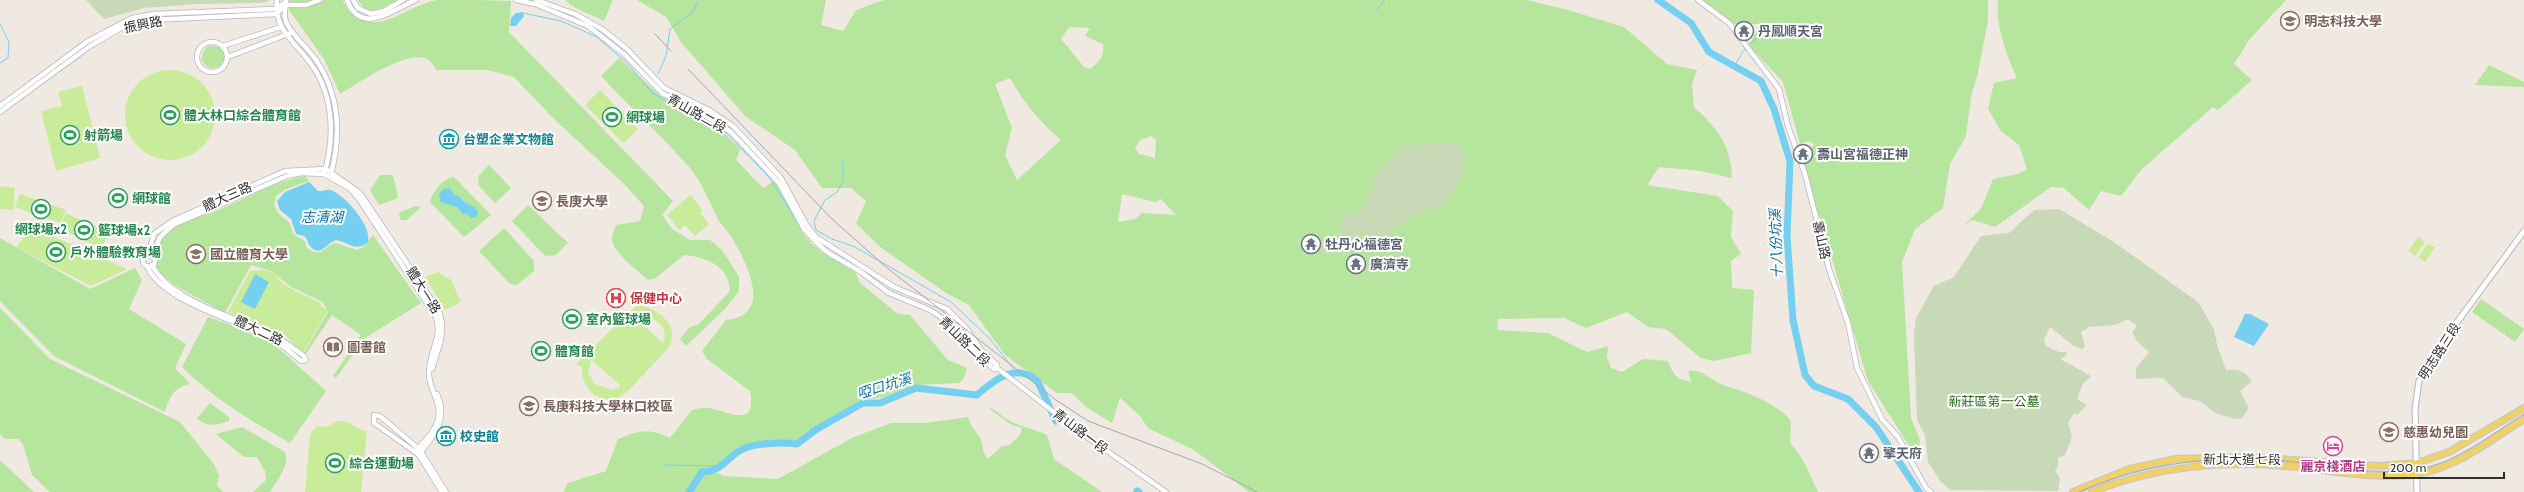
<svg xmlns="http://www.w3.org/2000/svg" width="2524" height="492" font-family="Cabin,'Noto Sans TC',sans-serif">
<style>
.green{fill:#b6e59e;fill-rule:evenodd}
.cemetery{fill:#c8d9b8}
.pitch{fill:#c9ec9a;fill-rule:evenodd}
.water{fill:#75cff0}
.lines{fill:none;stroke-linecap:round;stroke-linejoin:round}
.stream{stroke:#75cff0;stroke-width:1}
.river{stroke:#75cff0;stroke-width:7}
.tertiary-casing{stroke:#b4b7c1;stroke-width:6}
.secondary-casing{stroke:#b4b7c1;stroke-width:7}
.primary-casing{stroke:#c9c9c9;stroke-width:8}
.tertiary{stroke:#fff;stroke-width:4.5}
.secondary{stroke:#fff;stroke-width:5}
.primary{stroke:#f2d163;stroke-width:5.5}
.rail{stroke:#a3a6b8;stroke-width:1}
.labels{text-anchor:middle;stroke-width:4;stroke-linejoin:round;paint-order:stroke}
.education-label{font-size:13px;font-weight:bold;fill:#785e54;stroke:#fff;text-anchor:start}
.street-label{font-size:13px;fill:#2e2e2e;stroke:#fff}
.worship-label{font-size:13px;font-weight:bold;fill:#5b616d;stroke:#fff;text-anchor:start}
.leisure-label{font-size:13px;font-weight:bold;fill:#27864d;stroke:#fff;text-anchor:start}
.culture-label{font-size:13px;font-weight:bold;fill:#0d838f;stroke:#fff;text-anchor:start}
.health-label{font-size:13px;font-weight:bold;fill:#be3a42;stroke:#fff;text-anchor:start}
.park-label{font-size:13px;fill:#2c6e1b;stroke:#fff}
.hotel-label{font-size:13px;font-weight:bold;fill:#b23c85;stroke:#fff}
.water-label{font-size:14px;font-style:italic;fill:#0d6fa3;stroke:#fff}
</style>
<rect width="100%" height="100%" fill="#efe9e1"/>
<g class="green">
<path d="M290,0H343C346,9 350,13 358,18C384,33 411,3 438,0C460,0 489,0 511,1L509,32L673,201L662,215L672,229L690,240H710L722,250L739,277V291L726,308L686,346L680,339L690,327L699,324L730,291C729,266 707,257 684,255L656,278L648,280C639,272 611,251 612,238C612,234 615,229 616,225L640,221L644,206L624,184L552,117L514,77L487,70H437C434,67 432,62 429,60C409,47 359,83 340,94L324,59L289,10Z"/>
<path d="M358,0H397C383,7 369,19 358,0Z"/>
<path d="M565,0H613L604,21C592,14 574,10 565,0Z"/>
<path d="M637,0H826L821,25L843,31L856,10L884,0H1527L1568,10L1624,27L1667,64L1697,70L1692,84L1694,107C1717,128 1731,145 1732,178L1701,171L1659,167L1647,185L1718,196L1733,211L1731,237L1741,254L1731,261L1732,288L1754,290L1751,353L1714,361L1701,358L1666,329L1648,327L1627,312L1586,328L1564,318L1498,319L1497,330L1548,333L1587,352L1608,346L1607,357L1611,368L1622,372L1643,359L1668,361C1672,374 1678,380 1691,382L1688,371C1701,368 1710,380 1721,384C1746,393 1773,400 1791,421L1790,442L1803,460L1818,492H1249L1194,450L1148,428L1140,416L1120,398L1112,423L1086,407L1072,393H1057L1005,355L969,305L946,293L879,246L856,223L866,201L851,188H822L795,150L745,116L681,42L666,17ZM1069,27L1090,28L1085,36L1103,44C1105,56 1099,62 1090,69L1084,67L1061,39ZM1010,78C1024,103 1040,122 1061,140L1017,180L1005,155L1012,128L995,84ZM1151,136L1156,140L1155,158L1139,154L1135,148L1140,140ZM1122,194L1155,202L1161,199L1176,215L1141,213L1136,219L1118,222Z"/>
<path d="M1702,0H1988V20L1978,73L1971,96L1966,136L1950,164L1943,208L1915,229L1902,262L1911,418L1920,440L1918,460L1868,381L1803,161L1814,144L1808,141L1800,144L1783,82L1749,46L1760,24H1735Z"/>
<path d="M1998,0H2286L2249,40L2234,64L2252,80L2218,110L2213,107L2141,170L2121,196L2101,191L2089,210L2064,188L2051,187L1995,227L1972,220L1963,226L1981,209L1993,179L2018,174L2027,169L2019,145L2000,130L1988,109L1994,83L2017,78C2007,56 1995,24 1998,0Z"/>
<circle cx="213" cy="57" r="11"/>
<path d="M619,58L667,102L718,127L740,149L736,160L763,188L774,181L802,232L812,244L826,255L855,271L860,283L898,314L910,315L948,360L967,368L964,378L959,383L916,385L884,397L863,400L821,423L798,440L748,444L738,447L712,470L724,476L778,479L852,438L891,423H925L968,417C970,426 974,429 979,436C984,444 981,452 988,459L1002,446L1010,445L1020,435L1022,428L1010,424L987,407C996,409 1000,415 1008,420C1018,426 1034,429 1047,435L1054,459L1102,492H563L568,483L606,471L618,439C641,430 647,428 670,438L692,410C697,409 702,407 707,408C727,410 758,431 750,391L707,359L702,351L726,320C774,316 747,263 732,238C729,232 723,227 719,221C710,204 703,184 690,168C662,136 630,107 601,76Z"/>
<path d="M2489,65L2524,82V87L2475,85Z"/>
<path d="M489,165L511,188L495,203L478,185L479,175Z"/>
<path d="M380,175H393L398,198L379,205L370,190Z"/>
<path d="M305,176L309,181L286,189L276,196L274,205L278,213L290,223L293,234L305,241L306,247C324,260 322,246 336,243L357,250L362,248L373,235L421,303L365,338L336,378L333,376L361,335L332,315L305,355L304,353L328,312L323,302L291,287L271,271L251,265L225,313L174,285L157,271C155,261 154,251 159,241C168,224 206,216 223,208C251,196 275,181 305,176Z"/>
<path d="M454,177L491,215L464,237L430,202C432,192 443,178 454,177Z"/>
<path d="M528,205L568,243L556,255L545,256L512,221Z"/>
<path d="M416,206L421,207L407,220H401L399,216L400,212Z"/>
<path d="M504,228L534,261V271L517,285L510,284L479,251Z"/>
<path d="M0,238L90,289L135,268L142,280L129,309L186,344L175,368L190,384C173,388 170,396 165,412L54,356L0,301Z"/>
<path d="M2481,299L2524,329L2515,342L2472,312Z"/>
<path d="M0,308L50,359L180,422L214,464L219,476L217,485L223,492H50L32,475L23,444L18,439H5L0,434Z"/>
<path d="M208,317L234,326L276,346L326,391L290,443C251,421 214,399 182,367Z"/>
<path d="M210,403L229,417V421C217,426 206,427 197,418Z"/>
<path d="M242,427L285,452C290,466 277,480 270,492H253L266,480L265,471L257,457H244L216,434Z"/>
<path d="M0,460L34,492H0Z"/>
</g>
<g class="cemetery">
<path d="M86,0H270L262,3L197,4L144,8L104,19Z"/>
<path d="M1452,144L1464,147L1465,168L1447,202L1402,221L1377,246L1371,234C1351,235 1340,244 1326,256L1318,245L1323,240L1332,239L1340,235L1341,216L1361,212L1380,168L1406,145Z"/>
<path d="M2059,209L2114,242L2198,302L2214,329L2217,345L2226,370C2239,369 2244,370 2252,381L2240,391L2249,408L2242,418L2235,419L2215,413L2200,401L2182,397L2163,378L2136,379V368L2149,352L2137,341L2132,332L2137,326L2128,319L2115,325L2089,327L2081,332L2085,346L2082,349L2074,346L2050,327L2044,340L2045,345L2059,352H2067L2066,356L2060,359L2091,376L2083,384L2077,399L2087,405L2077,415L2074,413L2068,423L2072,437L2065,455L2058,458V466L2055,471L2060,478L2058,491L1950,490L1941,482L1928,462L1925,435L1917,420L1914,335L1916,318L1934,286L1954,277L1981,236L2009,233L2034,210Z"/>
</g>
<g class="pitch">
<circle cx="170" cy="115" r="45"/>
<path d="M82,86L100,158L56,171L41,111L62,106L58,92Z"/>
<path d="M600,90L638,129L623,143L585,105Z"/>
<path d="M0,186L15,188L13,210L0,209Z"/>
<path d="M20,194L66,210L60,223L15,207Z"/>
<path d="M690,195L703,210L700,213L709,224L695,236L685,225L680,230L667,215Z"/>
<path d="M66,213L109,233L101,248L59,228Z"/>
<path d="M32,227L127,269L91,286L16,247Z"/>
<path d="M2418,237L2425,242L2415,256L2408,251Z"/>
<path d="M2428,243L2435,248L2425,262L2418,257Z"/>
<path d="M262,270C281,273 274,277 284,284C294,292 310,297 321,303L320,306L328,310L303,353L283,334L228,312L250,271Z"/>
<path d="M438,272L451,280L461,302L445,310L425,277Z"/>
<path d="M644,298L648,302L644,306C662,312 682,329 667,349C661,358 651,366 644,374C637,381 629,392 619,397C598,406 580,387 582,367L576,364ZM640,315C655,317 670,327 663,343L634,317ZM591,360L620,385V386L612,390L595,384L588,373Z"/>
<path d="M338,421C350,420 356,430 367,431L361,492H305L310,434L317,426L326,427Z"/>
</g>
<g class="water">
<path d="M523,12L524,16L516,26H510L511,18L516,13Z"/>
<path d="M309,182L318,191C324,191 328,188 333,191C347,198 372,226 368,242C355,253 349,242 336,240C328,242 320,258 311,247C307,243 308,239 304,236L296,234L291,219L280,210L277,201L285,192Z"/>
<path d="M449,188L453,192V195L459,196C463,204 473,203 478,212L476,217L471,218L466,213L464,215L457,207L441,202L439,194L442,190Z"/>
<path d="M255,274L269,282L255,309L241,302Z"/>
<path d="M2245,314H2250L2269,324L2254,346L2234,337Z"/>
</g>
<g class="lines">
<g class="stream">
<path d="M1375,11L1385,0"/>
<path d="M523,13L561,21L597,37L629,65L652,93L722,129L768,176L801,227"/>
<path d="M0,24L9,42L8,58L0,63"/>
<path d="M1748,45L1774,24"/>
<path d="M1734,66L1746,47"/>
<path d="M658,74L666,56L670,29L692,13L697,4"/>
<path d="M843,162V181L837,192L825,200L814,221L816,230L832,239L855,247L951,302L990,339L1016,372"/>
<path d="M664,465L721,466"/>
</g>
<g class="river">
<path d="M1658,0L1691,23L1709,52L1761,81L1774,109L1790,161L1787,236L1793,320L1805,375L1814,386L1848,399L1876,427L1919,492"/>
<path d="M1137,491L1139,492"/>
<path d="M689,492L702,472C720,472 725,460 739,451C752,443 782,442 797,444L817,429L863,403H880L916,388L977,395C994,380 1017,361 1038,382L1056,421"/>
</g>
<defs>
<g id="tertiary">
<path d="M277,0C273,29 296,43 311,64C334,95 335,139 324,174L349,188L359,199L436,317C443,338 428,354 429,374C429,389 442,403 438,419C435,432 423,442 415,452L419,455L442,492"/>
<path d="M286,0C286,5 284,13 285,18C289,34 308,47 316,60C340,95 341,135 331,174"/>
<path d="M347,0C361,37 394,9 416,0"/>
<path d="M353,0L358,8L371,14L384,11L403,0"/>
<path d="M516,0L535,4L588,26L625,55L662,93L706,116L731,132L779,183L804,229L815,241L827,252L861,272L889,293L930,310L942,318L965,343L994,369L997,368"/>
<path d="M536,0L575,14L602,29L627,49L664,88L709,110L733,126L781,178L806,224L816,237L894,287L947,309L967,329L981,350L997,365V368L1077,430L1166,492"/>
<path d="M1698,0L1729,23L1779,89L1788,126L1805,174L1829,269L1848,323L1857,368L1882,419L1898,437L1926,488L1931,492"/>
<circle cx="212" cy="57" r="15"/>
<path d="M223,46L281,27"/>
<path d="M228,57L293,32"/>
<path d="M0,106L88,41L132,18L154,14L275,9L285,3"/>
<path d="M0,112L90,46L123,27L150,20L276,14L286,5H306L320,0"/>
<path d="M326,169L360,193L439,311L442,324L441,340L432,369"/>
<path d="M148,255L154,234L172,221L285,171L326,169"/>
<circle cx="149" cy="261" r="6"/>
<path d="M153,256L160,237L173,225L287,176L301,173L324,174"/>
<path d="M147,266C161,301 236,320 267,336C280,342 290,352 301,361L306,360L304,356C293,348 283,340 271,334C236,317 171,302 152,265"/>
<path d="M437,394C448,418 436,433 421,452L446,492"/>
<path d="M415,452L374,423V415L380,416L420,450"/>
</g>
<path id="secondary" d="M2417,492L2415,409L2419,381L2455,325L2524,231"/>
<g id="primary">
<path d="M2073,492L2129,469L2175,459L2252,457L2380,466L2417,463L2449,452L2524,408"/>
<path d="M2092,492C2153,467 2222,460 2286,466C2329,470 2374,480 2417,474C2456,468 2491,440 2524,419"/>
</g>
</defs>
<use href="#tertiary" class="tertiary-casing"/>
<use href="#secondary" class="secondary-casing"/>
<use href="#primary" class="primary-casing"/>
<use href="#tertiary" class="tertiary"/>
<use href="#secondary" class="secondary"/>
<use href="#primary" class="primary"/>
<g class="rail">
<path d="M655,34L671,51"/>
<path d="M688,69L831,218L886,267L1056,400L1088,421L1202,464L1257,492"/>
<path d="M2079,492C2143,463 2218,454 2287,461C2330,466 2376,476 2420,469C2457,462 2492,434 2524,414"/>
</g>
</g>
<defs>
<symbol id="university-ring" viewBox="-11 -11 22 22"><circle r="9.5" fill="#fff" stroke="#8d6e63" stroke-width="1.5"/><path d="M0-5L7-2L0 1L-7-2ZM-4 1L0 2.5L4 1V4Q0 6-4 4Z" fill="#8d6e63"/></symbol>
<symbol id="temple-ring" viewBox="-11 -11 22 22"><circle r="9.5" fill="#fff" stroke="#6b7280" stroke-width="1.5"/><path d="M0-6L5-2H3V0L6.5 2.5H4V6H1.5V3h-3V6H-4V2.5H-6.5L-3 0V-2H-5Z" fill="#6b7280"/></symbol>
<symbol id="stadium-ring" viewBox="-11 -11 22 22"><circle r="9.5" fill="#fff" stroke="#2e9e5b" stroke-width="1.5"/><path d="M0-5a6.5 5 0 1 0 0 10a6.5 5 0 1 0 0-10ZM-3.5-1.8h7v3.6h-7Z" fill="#2e9e5b"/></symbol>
<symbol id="museum-ring" viewBox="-11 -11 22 22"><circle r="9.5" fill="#fff" stroke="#0f9aa8" stroke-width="1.5"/><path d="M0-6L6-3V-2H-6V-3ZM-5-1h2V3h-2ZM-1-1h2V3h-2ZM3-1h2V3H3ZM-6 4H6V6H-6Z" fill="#0f9aa8"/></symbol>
<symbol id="school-ring" viewBox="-11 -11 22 22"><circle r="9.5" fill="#fff" stroke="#8d6e63" stroke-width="1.5"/><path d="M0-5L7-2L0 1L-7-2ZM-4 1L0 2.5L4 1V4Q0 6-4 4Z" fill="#8d6e63"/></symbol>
<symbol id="hospital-ring" viewBox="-11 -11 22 22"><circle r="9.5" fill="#fff" stroke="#e0444e" stroke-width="1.5"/><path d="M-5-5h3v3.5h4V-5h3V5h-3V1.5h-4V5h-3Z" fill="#e0444e"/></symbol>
<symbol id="library-ring" viewBox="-11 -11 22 22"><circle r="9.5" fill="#fff" stroke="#8d6e63" stroke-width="1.5"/><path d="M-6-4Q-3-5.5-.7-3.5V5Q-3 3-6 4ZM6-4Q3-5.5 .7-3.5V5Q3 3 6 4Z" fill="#8d6e63"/></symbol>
<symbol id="hotel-ring" viewBox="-11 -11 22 22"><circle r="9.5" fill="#fff" stroke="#d1479c" stroke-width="1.5"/><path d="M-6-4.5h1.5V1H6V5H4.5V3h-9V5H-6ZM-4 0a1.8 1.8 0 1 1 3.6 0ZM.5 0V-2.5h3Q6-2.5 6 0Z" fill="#d1479c"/></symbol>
</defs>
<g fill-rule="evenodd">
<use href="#university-ring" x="2279" y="10" width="22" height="22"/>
<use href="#temple-ring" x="1733" y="20" width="22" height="22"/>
<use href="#stadium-ring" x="159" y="104" width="22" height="22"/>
<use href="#stadium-ring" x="601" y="106" width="22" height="22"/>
<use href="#stadium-ring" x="59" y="124" width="22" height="22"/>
<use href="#museum-ring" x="438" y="128" width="22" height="22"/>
<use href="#temple-ring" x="1792" y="143" width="22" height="22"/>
<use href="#stadium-ring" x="107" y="187" width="22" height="22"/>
<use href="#university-ring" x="531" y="190" width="22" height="22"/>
<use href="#stadium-ring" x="30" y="198" width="22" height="22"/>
<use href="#stadium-ring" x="73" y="219" width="22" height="22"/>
<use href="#temple-ring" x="1300" y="233" width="22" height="22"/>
<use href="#stadium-ring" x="45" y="241" width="22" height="22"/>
<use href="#school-ring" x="185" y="243" width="22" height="22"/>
<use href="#temple-ring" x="1345" y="253" width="22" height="22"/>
<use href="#hospital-ring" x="605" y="287" width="22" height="22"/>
<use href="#stadium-ring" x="561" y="308" width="22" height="22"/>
<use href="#library-ring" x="322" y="336" width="22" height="22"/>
<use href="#stadium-ring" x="530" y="340" width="22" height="22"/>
<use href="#university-ring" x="518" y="395" width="22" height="22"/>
<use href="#school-ring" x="2378" y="421" width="22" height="22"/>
<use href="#museum-ring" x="435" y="425" width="22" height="22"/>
<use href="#hotel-ring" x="2322" y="435" width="22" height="22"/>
<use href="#temple-ring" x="1858" y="442" width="22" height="22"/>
<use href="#stadium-ring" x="324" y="452" width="22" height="22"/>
</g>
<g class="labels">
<g class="education-label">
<text x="2304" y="26">明志科技大學</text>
<text x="556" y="206">長庚大學</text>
<text x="210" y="259">國立體育大學</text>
<text x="347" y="352">圖書館</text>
<text x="543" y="411">長庚科技大學林口校區</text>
<text x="2403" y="437">慈惠幼兒園</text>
</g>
<g class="street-label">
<text transform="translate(143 24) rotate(-11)" y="5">振興路</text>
<text transform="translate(697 113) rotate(29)" y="5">青山路二段</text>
<text transform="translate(227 196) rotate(-24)" y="5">體大三路</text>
<text transform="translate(1822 240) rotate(77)" y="5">壽山路</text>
<text transform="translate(424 290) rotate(58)" y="5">體大一路</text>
<text transform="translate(259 330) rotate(25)" y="5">體大二路</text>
<text transform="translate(965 341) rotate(44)" y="5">青山路二段</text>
<text transform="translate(2439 351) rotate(-57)" y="5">明志路三段</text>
<text transform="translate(1081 431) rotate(37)" y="5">青山路一段</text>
<text x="2242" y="464">新北大道七段</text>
</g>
<g class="worship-label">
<text x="1758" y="36">丹鳳順天宮</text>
<text x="1817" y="159">壽山宮福德正神</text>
<text x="1325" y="249">牡丹心福德宮</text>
<text x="1370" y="269">廣濟寺</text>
<text x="1883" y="458">擎天府</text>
</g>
<g class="leisure-label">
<text x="184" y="120">體大林口綜合體育館</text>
<text x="626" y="122">網球場</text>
<text x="84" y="140">射箭場</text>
<text x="132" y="203">網球館</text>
<text x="41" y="234" text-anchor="middle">網球場x2</text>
<text x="98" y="235">籃球場x2</text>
<text x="70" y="257">戶外體驗教育場</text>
<text x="586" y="324">室內籃球場</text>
<text x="555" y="356">體育館</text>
<text x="349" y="468">綜合運動場</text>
</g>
<g class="culture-label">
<text x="463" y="144">台塑企業文物館</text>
<text x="460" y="441">校史館</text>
</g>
<g class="health-label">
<text x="630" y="303">保健中心</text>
</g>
<g class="park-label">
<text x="1994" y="406">新莊區第一公墓</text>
</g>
<g class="hotel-label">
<text x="2333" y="471">麗京棧酒店</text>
</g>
<g class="water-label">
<text x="322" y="222">志清湖</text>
<text transform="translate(1776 244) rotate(-92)" y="5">十八份坑溪</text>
<text transform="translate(884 386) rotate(-17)" y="5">啞口坑溪</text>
</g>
</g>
<path d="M2384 472v6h120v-6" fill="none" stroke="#2e2e2e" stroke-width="2"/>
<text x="2390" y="472" font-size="12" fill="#2e2e2e" stroke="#ffffff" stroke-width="3" paint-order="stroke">200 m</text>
</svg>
